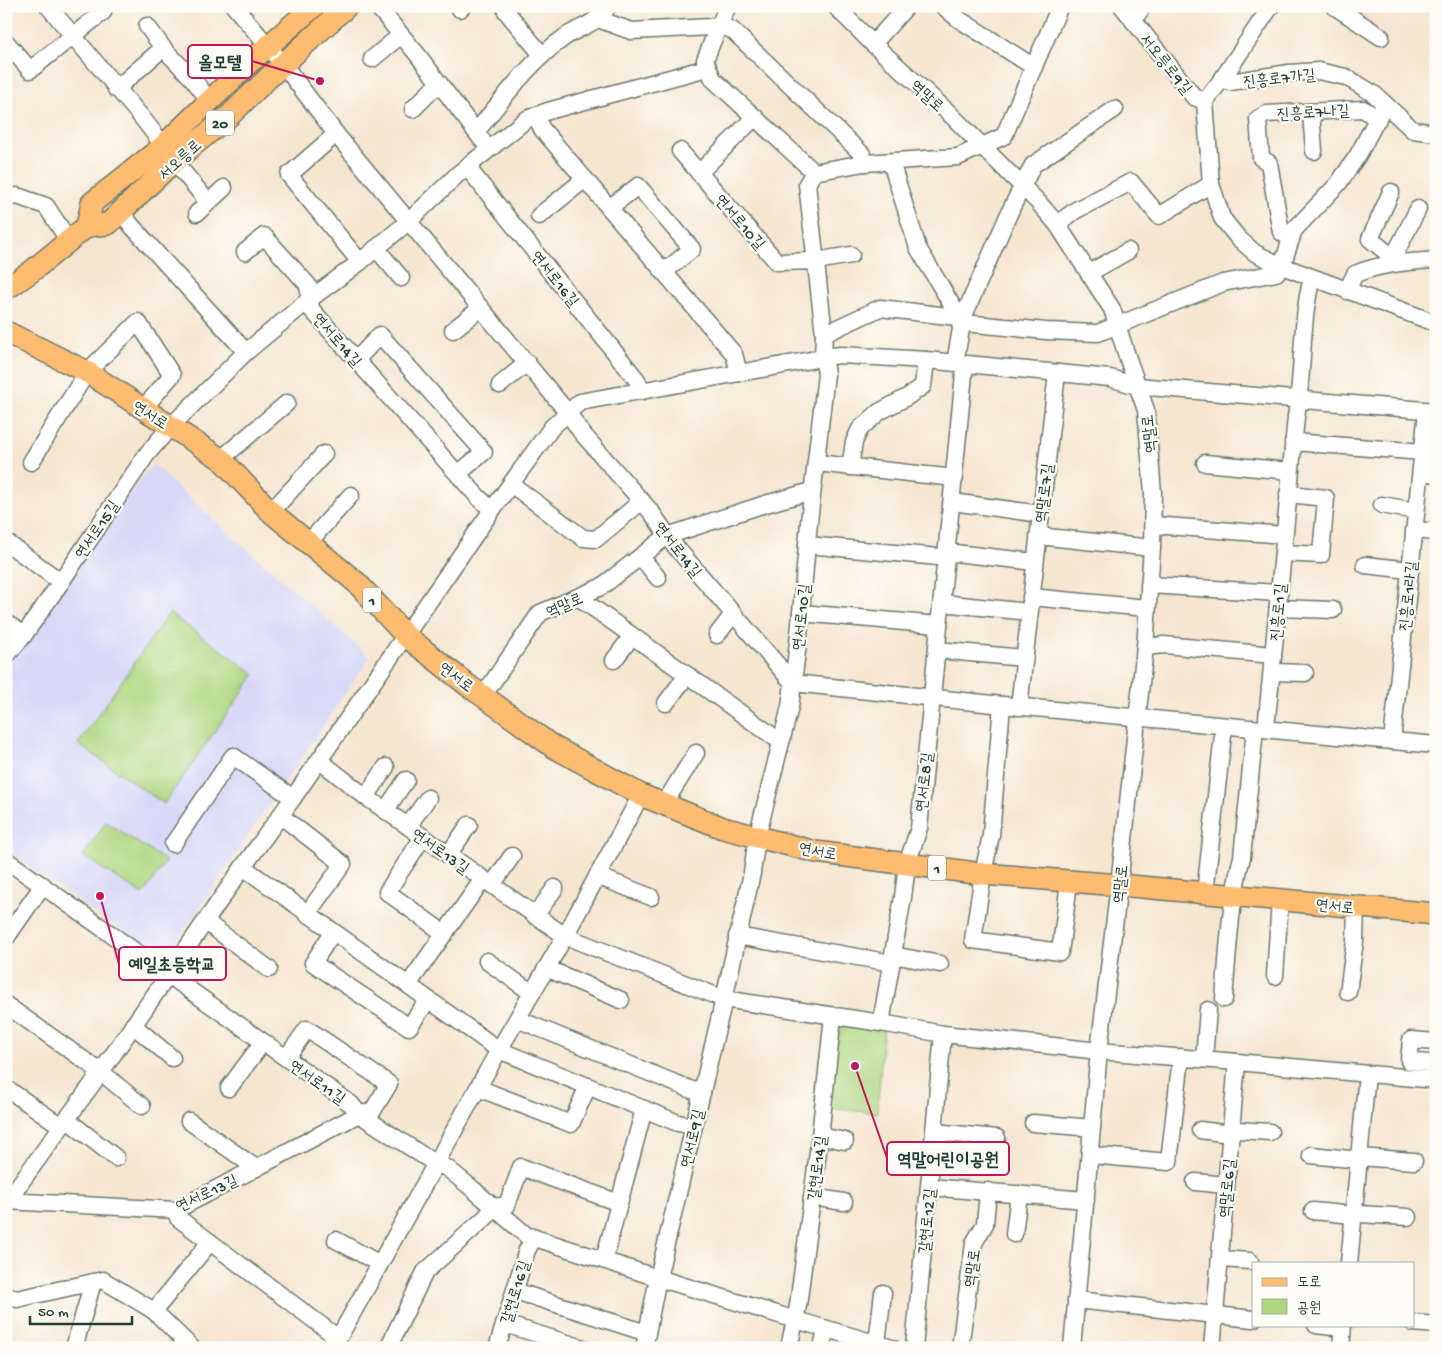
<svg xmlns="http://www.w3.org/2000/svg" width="1442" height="1354" font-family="'Gochi Hand','Poor Story',sans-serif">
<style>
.built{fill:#d8d7f8}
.green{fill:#afd782;stroke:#678a5b}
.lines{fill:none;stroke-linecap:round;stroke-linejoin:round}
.minor-casing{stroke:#6a786b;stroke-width:19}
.major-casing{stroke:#6a786b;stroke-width:24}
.minor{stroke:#fff;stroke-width:16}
.major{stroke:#febc71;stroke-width:21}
.labels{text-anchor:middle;stroke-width:4.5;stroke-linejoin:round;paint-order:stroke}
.shield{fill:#fdfcf7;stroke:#62766e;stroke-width:1}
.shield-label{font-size:15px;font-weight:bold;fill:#1f3d34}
.street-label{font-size:16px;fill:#1f3d34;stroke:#fdfcf7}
.leader{fill:none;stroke:#c2185b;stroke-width:2}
.callout-dot{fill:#c2185b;stroke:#fdfcf7;stroke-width:2}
.callout{fill:#fdfcf7;stroke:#c2185b;stroke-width:2}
.callout-label{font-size:18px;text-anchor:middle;font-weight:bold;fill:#1f3d34}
</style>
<rect width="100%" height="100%" fill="#fdfcf7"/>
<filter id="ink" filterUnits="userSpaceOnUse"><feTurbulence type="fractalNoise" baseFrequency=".02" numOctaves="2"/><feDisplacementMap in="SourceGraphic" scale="10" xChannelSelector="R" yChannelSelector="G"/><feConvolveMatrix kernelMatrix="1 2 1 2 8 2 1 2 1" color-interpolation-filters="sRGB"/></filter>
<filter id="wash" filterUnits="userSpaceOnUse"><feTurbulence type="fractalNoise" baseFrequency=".0096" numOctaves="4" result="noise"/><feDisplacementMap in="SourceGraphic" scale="20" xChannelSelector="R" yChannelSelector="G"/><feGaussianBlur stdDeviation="1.12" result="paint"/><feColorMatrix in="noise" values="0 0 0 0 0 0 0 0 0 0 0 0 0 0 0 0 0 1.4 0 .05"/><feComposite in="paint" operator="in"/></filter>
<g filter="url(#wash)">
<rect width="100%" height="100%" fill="#f5e6d0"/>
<path class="built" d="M153,464L198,506L370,657L163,961L6,850V667L119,507Z"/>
<g class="green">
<path d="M169,613L255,674L164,804L78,744Z"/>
<path d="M106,822L166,861L143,895L83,856Z"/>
<path d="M836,1016L884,1024L877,1113L823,1108Z"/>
</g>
</g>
<g filter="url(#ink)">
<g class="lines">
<defs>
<g id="minor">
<path d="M48,6L143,119L157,137L161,148"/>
<path d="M234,6L283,64L336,134L568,413L581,432L652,513L674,545L793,683L1002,705L1436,745"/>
<path d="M377,6L417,54L482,140"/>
<path d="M458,6L460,9L463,6"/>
<path d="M505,6L506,11L510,16L542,55"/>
<path d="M728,6L719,25L705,60L713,79L814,172"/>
<path d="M835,6L873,44L948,112L1038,202L1057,224L1112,309L1127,356L1146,410L1153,493L1152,548L1145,647L1119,885L1099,1051L1072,1348"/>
<path d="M943,6L957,18L1034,67"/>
<path d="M1122,6L1194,97L1205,101"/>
<path d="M1334,6L1381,37"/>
<path d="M598,19L631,31L711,27L719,25L732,30L862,154L864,163"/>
<path d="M1133,21L1143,6"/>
<path d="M147,26L163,48L192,78L209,100"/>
<path d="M6,42L30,70L103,12"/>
<path d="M873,44L907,6"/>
<path d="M372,59L401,35"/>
<path d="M1223,78L1230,82L1289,73L1318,71L1346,77L1374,94L1413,130L1436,133"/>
<path d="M116,89L163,48"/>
<path d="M1205,101L1211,184L1222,218L1238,238L1255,253L1282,266L1430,321L1436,322"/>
<path d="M1205,101L1223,78L1271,6"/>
<path d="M413,109L439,83"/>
<path d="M1311,112L1314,151"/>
<path d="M536,116L542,129L734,354L739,373"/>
<path d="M476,132C503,99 529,62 565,37C581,26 598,24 608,6"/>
<path d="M336,134L289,175L360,262"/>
<path d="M680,151L777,262L816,261L851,255"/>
<path d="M174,161L208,202"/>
<path d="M891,162L918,248L959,317L961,329L955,363"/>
<path d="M467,167L637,380L642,391"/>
<path d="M814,172L864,163L958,157L1004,136L1060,6"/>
<path d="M699,173L755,117"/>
<path d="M1391,192L1370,239L1390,255L1394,263"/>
<path d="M6,198L17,196L46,206L69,241"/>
<path d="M609,208L638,186L692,249L664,272"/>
<path d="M122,212L131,225L246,352"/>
<path d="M197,213L224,188"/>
<path d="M539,216L585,179"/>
<path d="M1057,224L1076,210L1131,182L1159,216L1211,184"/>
<path d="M1291,239L1281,232L1269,163L1261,158L1258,119L1266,114L1363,109L1378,119"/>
<path d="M376,248L401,278"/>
<path d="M245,252L264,236L308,285L311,309L478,497L492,510"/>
<path d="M1394,263L1395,254L1418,209"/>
<path d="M1089,273L1128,251"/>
<path d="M1347,291L1355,274C1383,263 1407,262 1436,260"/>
<path d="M959,317L965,323L1046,331L1098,333L1223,283L1276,273L1282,266L1294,230L1338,184L1358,155L1385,104"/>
<path d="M453,330L481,308"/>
<path d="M824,334L880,308L948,316L959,317L966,311L1012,207L1033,165L1115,109"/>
<path d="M356,360L380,335L484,452L458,474"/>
<path d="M500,385L527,363"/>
<path d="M1293,442L1423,452"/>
<path d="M221,459L287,403"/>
<path d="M31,462L87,372L138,322L172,375L143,409"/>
<path d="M816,463L955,478"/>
<path d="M1205,463L1290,471"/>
<path d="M850,467L854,442L860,429L879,412L907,397L923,386L926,360"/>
<path d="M1421,472L1436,474"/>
<path d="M511,484L583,538L596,539L642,501"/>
<path d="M952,502L1041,514"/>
<path d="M1382,505L1416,511"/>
<path d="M271,512L324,454"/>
<path d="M1153,525L1284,535"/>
<path d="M1414,530L1436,532"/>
<path d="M1038,536L1152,548"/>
<path d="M6,542L61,582"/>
<path d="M309,542L351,495"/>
<path d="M807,545L939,557L955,553L1035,562"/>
<path d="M1283,553L1321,555L1326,498L1288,494"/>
<path d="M641,557L658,578"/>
<path d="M1365,565L1410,570"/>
<path d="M1149,585L1279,593"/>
<path d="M578,597L781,742"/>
<path d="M1031,597L1147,608"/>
<path d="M942,603L1029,612"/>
<path d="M1278,608L1333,610"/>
<path d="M801,613L939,625"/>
<path d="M6,623L24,635"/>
<path d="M717,635L733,614"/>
<path d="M1145,647L1164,645L1273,655"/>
<path d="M937,650L1024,658"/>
<path d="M6,656L24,635L61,582L147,454L171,426L246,352L310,299L360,262L409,221L458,174L527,119L548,111L707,68"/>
<path d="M614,660L632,636"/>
<path d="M1272,672L1305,673"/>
<path d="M483,696L540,613L601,587L667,536L762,505L812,491"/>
<path d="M666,703L687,675"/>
<path d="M1002,705L991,835L983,874L973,940L1060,952L1065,915L1069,881"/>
<path d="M1019,707L1057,373"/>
<path d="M1266,729L1296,417C1304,371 1300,323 1312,278"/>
<path d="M1392,741L1427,411"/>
<path d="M320,761L366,797L565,936L724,999L881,1023L943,1034L1099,1051L1237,1062L1436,1080"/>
<path d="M366,797L386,767"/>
<path d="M664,804L696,753"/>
<path d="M385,811L406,780"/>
<path d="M281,816L343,864L307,914"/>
<path d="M408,826L428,798"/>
<path d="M423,837L387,892L445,934"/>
<path d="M173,844L233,756L293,798"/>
<path d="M448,855L469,825"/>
<path d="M6,860L351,1104L359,1114L436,1164L447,1168L474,1190L526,1235L658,1278L796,1320L892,1348"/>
<path d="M243,867L499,1050L678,1123L694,1126"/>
<path d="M597,876L651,897"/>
<path d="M492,885L512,856"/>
<path d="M1205,893L1224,726"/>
<path d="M535,916L555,888"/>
<path d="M206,922L269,969"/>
<path d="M333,932L313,963L409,1027L428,1000"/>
<path d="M737,936L892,963"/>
<path d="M6,938L43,885"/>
<path d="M893,955L940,964"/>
<path d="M487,961L532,993"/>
<path d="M546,968L621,1000"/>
<path d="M1275,976L1280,900"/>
<path d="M408,985L483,879"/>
<path d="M1348,992L1355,941L1356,907"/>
<path d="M1224,999C1228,953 1230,901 1242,857L1255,729"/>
<path d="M6,1005L101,1072L142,1106"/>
<path d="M517,1019L692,1090L702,1093"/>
<path d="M881,1023L903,897L907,864L919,828L965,364"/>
<path d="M133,1025L172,1058"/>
<path d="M1436,1042L1411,1040L1409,1061L1436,1064"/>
<path d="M1204,1059L1208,1010"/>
<path d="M6,1088L61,1126"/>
<path d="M229,1088L263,1042"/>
<path d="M478,1088L571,1124L588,1086"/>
<path d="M66,1119L116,1158"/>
<path d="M189,1121L256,1168"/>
<path d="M1033,1123L1092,1128"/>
<path d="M1200,1130L1222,1133L1237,1130L1270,1132"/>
<path d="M934,1132L997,1138"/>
<path d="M820,1136L845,1141"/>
<path d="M1090,1155L1169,1162L1181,1057"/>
<path d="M1311,1155L1350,1159L1359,1157L1414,1161"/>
<path d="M1195,1182L1226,1185"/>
<path d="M929,1187L1086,1200"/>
<path d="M812,1197L844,1202"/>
<path d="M6,1201L176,1210L359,1114L372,1112L389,1084L307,1029L286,1058"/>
<path d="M6,1206L8,1200L101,1072L243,867L293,798L492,510L552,427L580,402L811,360L823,357L841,355L926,360L1110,378L1137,386L1436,411"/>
<path d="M176,1210L178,1218L338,1338"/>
<path d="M1313,1211L1353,1215L1360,1214L1408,1217"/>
<path d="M1014,1234L1019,1194"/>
<path d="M336,1240L380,1264"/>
<path d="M1220,1259L1250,1261"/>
<path d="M604,1260L644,1109"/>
<path d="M1349,1263L1367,1074"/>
<path d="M515,1291L647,1333"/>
<path d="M6,1296L17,1299L103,1280L154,1311L192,1348"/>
<path d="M1076,1300L1253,1319"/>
<path d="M154,1311L210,1242"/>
<path d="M1413,1323L1436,1325"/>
<path d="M505,1324L583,1348"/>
<path d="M1316,1325L1342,1328"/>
<path d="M877,1343L883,1293"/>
<path d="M74,1348L93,1282"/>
<path d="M333,1348L499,1050L565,936L641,795"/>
<path d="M388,1348L425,1272L485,1218L495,1207L507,1205L521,1167L619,1203"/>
<path d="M497,1348L527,1250L534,1238"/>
<path d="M644,1348L658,1278L724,999L752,873L757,837L790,707L799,635L809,522L826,374L823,357L824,334L807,184L814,172"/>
<path d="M789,1348L798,1306L820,1136L833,1016"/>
<path d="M822,1348L826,1329"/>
<path d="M914,1348L943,1034"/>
<path d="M960,1348L974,1243L985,1224L988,1191"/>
<path d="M1212,1348L1237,1062"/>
<path d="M1341,1348L1343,1325"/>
</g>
<g id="major">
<path d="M87,226L92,203L161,148L251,61L314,6"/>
<path d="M6,289L32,271L87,226L108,224L174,161L229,116L267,79L347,6"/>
<path d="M6,332L87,372L221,459L271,512L357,583L406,636L470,687L483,696L552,746L641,795L723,828L816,852L983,874L1119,885L1436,914"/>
</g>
</defs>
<use href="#minor" class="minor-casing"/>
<use href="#major" class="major-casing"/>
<use href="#minor" class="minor"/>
<use href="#major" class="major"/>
</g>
</g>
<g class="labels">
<g class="shield">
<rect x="206" y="110.5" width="28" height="25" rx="4"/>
<rect x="363" y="587.5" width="18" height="25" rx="4"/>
<rect x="928" y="855.5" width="18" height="25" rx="4"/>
</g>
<g class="shield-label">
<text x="220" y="128">20</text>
<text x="372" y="605">1</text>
<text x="937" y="873">1</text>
</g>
<g class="street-label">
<text transform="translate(1167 63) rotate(51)" y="6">서오릉로9길</text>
<text transform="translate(1279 77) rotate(-6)" y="6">진흥로7가길</text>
<text transform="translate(928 95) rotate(42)" y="6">역말로</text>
<text transform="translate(1313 111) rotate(-3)" y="6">진흥로7나길</text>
<text transform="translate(179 159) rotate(-42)" y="6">서오릉로</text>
<text transform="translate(741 221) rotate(49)" y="6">연서로10길</text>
<text transform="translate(556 278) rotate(51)" y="6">연서로16길</text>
<text transform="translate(338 339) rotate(49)" y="6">연서로14길</text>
<text transform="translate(151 414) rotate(32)" y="6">연서로</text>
<text transform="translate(1148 434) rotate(-96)" y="6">역말로</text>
<text transform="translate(1043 493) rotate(-83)" y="6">역말로7길</text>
<text transform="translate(96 529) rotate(-56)" y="6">연서로15길</text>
<text transform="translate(679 549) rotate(52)" y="6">연서로14길</text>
<text transform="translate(1407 596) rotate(-84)" y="6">진흥로1라길</text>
<text transform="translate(564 604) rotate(-24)" y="6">역말로</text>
<text transform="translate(1277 612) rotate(-85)" y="6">진흥로1길</text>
<text transform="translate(800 617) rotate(-84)" y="6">연서로10길</text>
<text transform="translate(457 676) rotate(37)" y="6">연서로</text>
<text transform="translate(923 782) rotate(-84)" y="6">연서로8길</text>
<text transform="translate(441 850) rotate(35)" y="6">연서로13길</text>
<text transform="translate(818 850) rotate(11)" y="6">연서로</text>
<text transform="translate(1119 884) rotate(-84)" y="6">역말로</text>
<text transform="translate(1335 905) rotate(6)" y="6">연서로</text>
<text transform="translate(318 1081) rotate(35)" y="6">연서로11길</text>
<text transform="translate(691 1138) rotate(-77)" y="6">연서로9길</text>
<text transform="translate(816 1168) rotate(-83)" y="6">갈현로14길</text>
<text transform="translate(1226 1188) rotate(-85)" y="6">역말로6길</text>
<text transform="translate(206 1192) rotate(-25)" y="6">연서로13길</text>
<text transform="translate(926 1221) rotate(-85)" y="6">갈현로12길</text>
<text transform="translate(971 1268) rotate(-82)" y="6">역말로</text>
<text transform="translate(514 1292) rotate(-73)" y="6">갈현로16길</text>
</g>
</g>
<path class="leader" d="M320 81L252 61M100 896L119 964M855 1066L887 1158"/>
<g class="callout-dot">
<circle cx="320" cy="81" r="5"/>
<circle cx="100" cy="896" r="5"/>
<circle cx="855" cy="1066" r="5"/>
</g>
<g class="callout">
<rect x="188" y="45" width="64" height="33" rx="5"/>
<rect x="119" y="947" width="107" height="33" rx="5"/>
<rect x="887" y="1142" width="122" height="33" rx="5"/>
</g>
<g class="callout-label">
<text x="220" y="68">올모텔</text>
<text x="172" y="970">예일초등학교</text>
<text x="948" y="1165">역말어린이공원</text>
</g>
<rect width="1442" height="1354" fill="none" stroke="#fdfcf7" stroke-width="25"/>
<rect x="1252" y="1262" width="162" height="65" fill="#fdfcf7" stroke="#a4b0a9"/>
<rect x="1262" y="1278" width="25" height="8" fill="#febc71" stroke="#a4b0a9"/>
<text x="1297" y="1286" font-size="15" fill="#1f3d34">도로</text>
<rect x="1262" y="1299" width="25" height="15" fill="#afd782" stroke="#a4b0a9"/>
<text x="1297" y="1312" font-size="15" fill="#1f3d34">공원</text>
<path d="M30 1316v8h102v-8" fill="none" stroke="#1f3d34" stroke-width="2.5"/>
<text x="38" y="1316" font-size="15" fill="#1f3d34" stroke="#fdfcf7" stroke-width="4" paint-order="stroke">50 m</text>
</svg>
